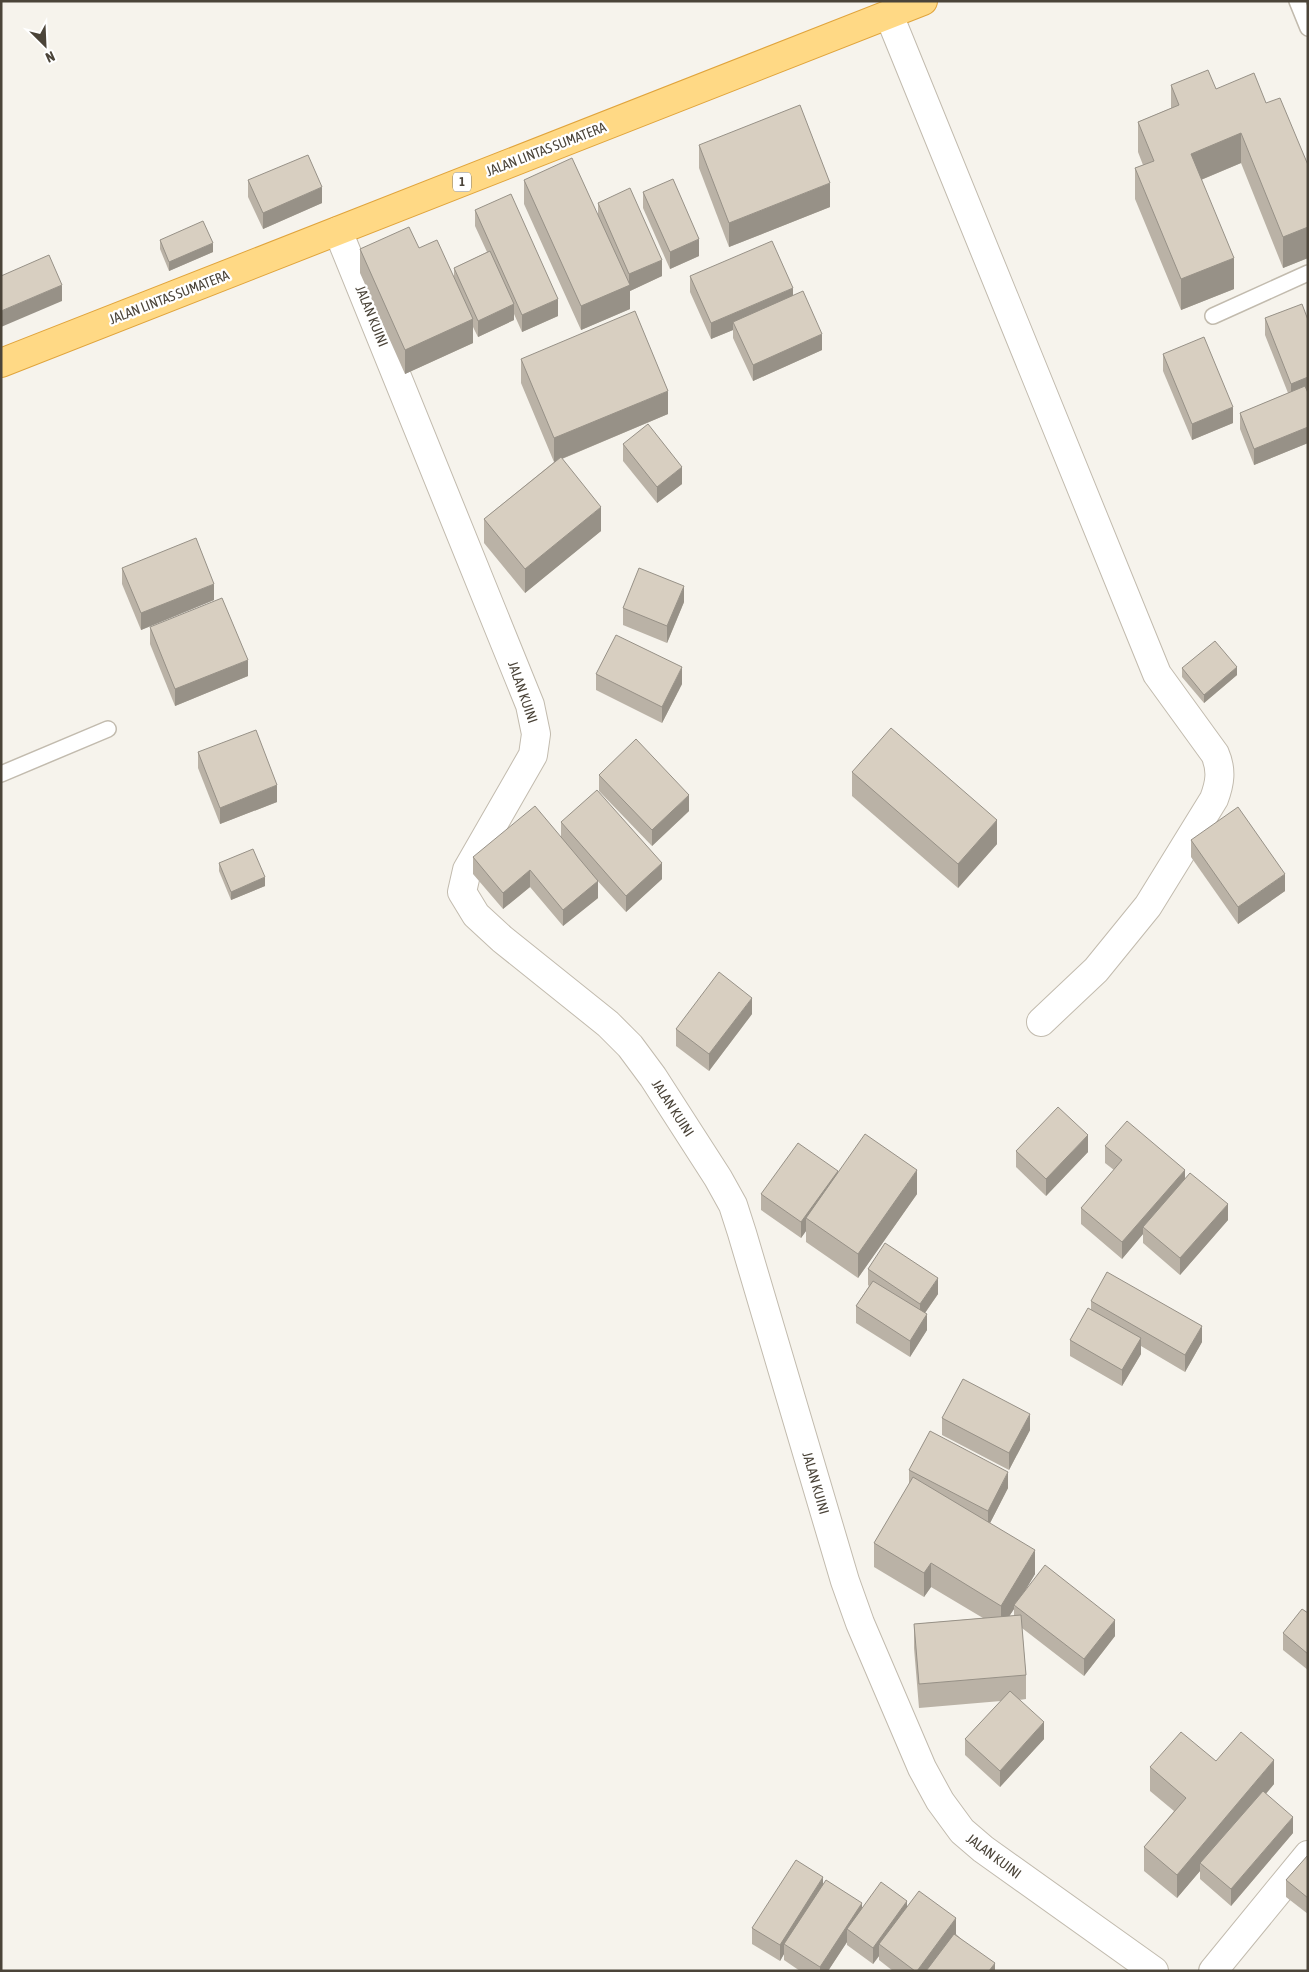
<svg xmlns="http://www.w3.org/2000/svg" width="1309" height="1972" font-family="'Asap Condensed',sans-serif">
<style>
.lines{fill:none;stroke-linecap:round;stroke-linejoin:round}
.service-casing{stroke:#c2bbae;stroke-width:18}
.minor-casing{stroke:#c2bbae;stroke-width:30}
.trunk-casing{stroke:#e0a43c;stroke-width:30}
.service{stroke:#fff;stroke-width:15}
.minor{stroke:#fff;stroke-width:28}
.trunk{stroke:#ffd985;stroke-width:28}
.wall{fill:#bab2a6;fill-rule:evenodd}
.shaded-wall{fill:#979187}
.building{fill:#d8cfc1;stroke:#979187}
.labels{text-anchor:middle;stroke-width:4.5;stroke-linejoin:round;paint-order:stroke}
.shield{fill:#fff;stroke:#817c74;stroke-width:1}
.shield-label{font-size:12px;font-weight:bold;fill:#4b4439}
.street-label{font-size:14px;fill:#4b4439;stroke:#fff}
</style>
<rect width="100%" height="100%" fill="#f6f3ec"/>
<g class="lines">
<defs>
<g id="service">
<path d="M1297,1L1308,28"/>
<path d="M1213,316L1308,273"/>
<path d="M1,774L108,729"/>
</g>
<g id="minor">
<path d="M889,15L1157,674L1215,754C1222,770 1220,783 1214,799L1148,906L1096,970L1041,1022"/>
<path d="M338,231L530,705L536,734L533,755L467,870L462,892L476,915L502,939L608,1024L630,1046L653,1077L718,1178L733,1205L742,1233L845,1581L860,1623L922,1768L940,1801L962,1831L983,1849L1154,1971"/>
<path d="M1213,1971L1308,1855"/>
</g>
<path id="trunk" d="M1,363L923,1"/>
</defs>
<use href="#service" class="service-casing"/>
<use href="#minor" class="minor-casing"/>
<use href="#trunk" class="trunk-casing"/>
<use href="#service" class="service"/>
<use href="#minor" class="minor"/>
<use href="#trunk" class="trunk"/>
</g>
<g class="wall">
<path d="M1171,85L1216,89L1266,103L1308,165V258L1283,268L1241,163L1201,180L1234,289L1181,310L1135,199V168L1143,165L1138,152V122L1171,108Z"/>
<path d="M699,145L830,207L729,247L699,168Z"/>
<path d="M248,180L322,203L263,229L248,197Z"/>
<path d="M524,180L598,215V203L662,276L630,291V309L581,330L524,204Z"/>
<path d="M643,192L699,256L670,269L643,208Z"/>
<path d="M475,210L558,316L522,332L514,314V320L478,337L473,327V343L405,374L360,273V249L419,248L454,276V268L487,252L475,226Z"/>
<path d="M160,240L213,252L169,271L160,249Z"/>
<path d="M690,276L793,296L822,350L753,381L733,338V330L711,339L690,292Z"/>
<path d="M1265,318L1308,320V443L1254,465L1240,429V413L1288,393L1265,335Z"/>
<path d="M1163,354L1233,423L1192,440L1163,371Z"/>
<path d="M521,359L668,414L562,459L601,531L525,593L484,543V519L554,462L521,383Z"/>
<path d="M623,444L682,484L657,503L623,461Z"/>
<path d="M122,568L214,600L141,630L122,584Z"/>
<path d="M684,602L667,643L623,625V608Z"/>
<path d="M150,627L248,676L175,706L150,644Z"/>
<path d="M1182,668L1237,675L1204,703L1182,677Z"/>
<path d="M596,674L682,684L662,723L596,690Z"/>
<path d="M198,752L277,802L220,824L198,768Z"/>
<path d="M852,772L997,844L958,888L852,796Z"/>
<path d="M599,775L689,811L652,846L599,791Z"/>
<path d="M561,822L662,879L626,912L595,878L598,898L563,926L530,887L503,909L473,874V857L561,836Z"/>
<path d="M1191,840L1285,891L1238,924L1191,857Z"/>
<path d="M219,863L265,886L231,900L219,871Z"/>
<path d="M752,1014L709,1071L676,1046V1029Z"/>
<path d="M1105,1146L1185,1179L1228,1220L1180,1275L1143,1243V1234L1122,1259L1081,1224V1208L1114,1170L1105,1163Z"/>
<path d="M1016,1151L1088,1152L1046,1196L1016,1167Z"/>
<path d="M838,1173L917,1194L858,1278L806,1242V1231L801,1238L761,1210V1194Z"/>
<path d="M868,1269L938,1294L925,1313L927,1330L910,1357L856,1323V1306L869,1286L868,1285Z"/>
<path d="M1091,1301L1202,1342L1185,1372L1141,1346V1354L1122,1386L1070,1356V1340L1091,1310Z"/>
<path d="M942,1418L1030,1430L1009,1470L942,1435Z"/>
<path d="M909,1470L1008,1488L990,1523L1035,1574L1026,1589L1115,1636L1084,1676L1022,1628L1026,1675V1699L1019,1700L1044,1739L1000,1787L965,1755V1739L1001,1701L919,1708L914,1648V1624L983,1618L931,1587L924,1597L874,1567V1543L909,1485ZM1014,1609V1616H1009Z"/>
<path d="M1308,1613V1670L1283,1650V1633Z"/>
<path d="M1216,1761L1274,1784L1266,1794L1293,1833L1231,1906L1200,1879V1871L1177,1898L1144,1871V1847L1174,1811L1150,1791V1767Z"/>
<path d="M1308,1855V1914L1286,1897V1880Z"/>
<path d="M823,1885L862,1909L907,1906L956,1934L995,1971H893L879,1960V1956L873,1964L847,1945V1942L828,1971H800L784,1960V1954L780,1961L752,1944V1928Z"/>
</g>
<g class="shaded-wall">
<path d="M1241,133V163L1191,184V154Z"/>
<path d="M830,183V207L729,247V223Z"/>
<path d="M322,187V203L263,229V213Z"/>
<path d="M1308,227V258L1283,268V237Z"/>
<path d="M699,239V256L670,269V252Z"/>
<path d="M213,243V252L169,271V262Z"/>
<path d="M1234,258V289L1181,310V279Z"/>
<path d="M662,260V276L630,291V309L581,330V306L629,285V274Z"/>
<path d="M62,285V301L1,327V311Z"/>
<path d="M793,288V305L733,322V330L711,339V323Z"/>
<path d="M558,299V316L522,332V315Z"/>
<path d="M514,304V320L478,337V321Z"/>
<path d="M473,319V343L405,374V350Z"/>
<path d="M822,334V350L753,381V365Z"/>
<path d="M1308,377V393L1291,400V384Z"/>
<path d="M668,391V414L554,462V438Z"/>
<path d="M1233,407V423L1192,440V424Z"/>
<path d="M1308,427V443L1254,465V449Z"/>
<path d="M682,467V484L657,503V487Z"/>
<path d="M601,507V531L525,593V569Z"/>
<path d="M214,584V600L141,630V613Z"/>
<path d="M684,586V602L667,643V626Z"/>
<path d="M248,660V676L175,706V689Z"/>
<path d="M682,667V684L662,723V707Z"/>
<path d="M1237,667V675L1204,703V695Z"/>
<path d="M277,785V802L220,824V808Z"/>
<path d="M689,795V811L652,846V830Z"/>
<path d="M997,820V844L958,888V864Z"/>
<path d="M662,863V879L626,912V896Z"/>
<path d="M530,870V887L503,909V893Z"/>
<path d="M1285,874V891L1238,924V907Z"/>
<path d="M265,877V886L231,900V892Z"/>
<path d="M598,881V898L563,926V910Z"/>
<path d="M752,998V1014L709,1071V1054Z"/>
<path d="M1088,1135V1152L1046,1196V1179Z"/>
<path d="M917,1170V1194L858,1278V1254Z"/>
<path d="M1185,1170V1187L1143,1227V1234L1122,1259V1242Z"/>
<path d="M838,1171V1187L806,1218V1231L801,1238V1222Z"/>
<path d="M1228,1204V1220L1180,1275V1258Z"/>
<path d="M938,1278V1294L920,1320V1304Z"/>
<path d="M927,1314V1330L910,1357V1341Z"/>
<path d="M1202,1326V1342L1185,1372V1355Z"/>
<path d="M1141,1338V1354L1122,1386V1370Z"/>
<path d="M1030,1414V1430L1009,1470V1453Z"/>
<path d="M1008,1472V1488L988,1527V1511Z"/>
<path d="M1035,1550V1574L1016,1606L1014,1605V1609L1001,1629V1606Z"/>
<path d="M931,1563V1587L924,1597V1573Z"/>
<path d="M1115,1620V1636L1084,1676V1659Z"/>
<path d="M1044,1722V1739L1000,1787V1771Z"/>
<path d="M1274,1760V1784L1204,1867L1200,1863V1871L1177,1898V1875Z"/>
<path d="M1293,1817V1833L1231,1906V1889Z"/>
<path d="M823,1877V1894L784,1944V1954L780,1961V1945Z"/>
<path d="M907,1901V1917L879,1944V1956L873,1964V1948Z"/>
<path d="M862,1903V1919L847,1929V1942L828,1971H820V1967Z"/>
<path d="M956,1918V1934L929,1971H917Z"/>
<path d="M995,1963V1971H989Z"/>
</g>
<g class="building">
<path d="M1208,70L1216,89L1254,73L1266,103L1280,98L1308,165V227L1283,237L1241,133L1191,154L1234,258L1181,279L1135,168L1154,161L1138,122L1179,105L1171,85Z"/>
<path d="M800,105L830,183L729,223L699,145Z"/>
<path d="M308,155L322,187L263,213L248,180Z"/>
<path d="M572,158L630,285L581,306L524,180Z"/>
<path d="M673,179L699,239L670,252L643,192Z"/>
<path d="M630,188L662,260L629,274L598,203Z"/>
<path d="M511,194L558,299L522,315L475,210Z"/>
<path d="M203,221L213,243L169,262L160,240Z"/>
<path d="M409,227L419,248L437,240L473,319L405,350L360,249Z"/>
<path d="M772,241L793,288L711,323L690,276Z"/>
<path d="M490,251L514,304L478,321L454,268Z"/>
<path d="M49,255L62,285L1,311V276Z"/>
<path d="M803,291L822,334L753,365L733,322Z"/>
<path d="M1302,304L1308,320V377L1291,384L1265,318Z"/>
<path d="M635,311L668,391L554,438L521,359Z"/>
<path d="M1204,337L1233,407L1192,424L1163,354Z"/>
<path d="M1305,386L1308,393V427L1254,449L1240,413Z"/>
<path d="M648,424L682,467L657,487L623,444Z"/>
<path d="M561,457L601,507L525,569L484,519Z"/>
<path d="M196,538L214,584L141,613L122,568Z"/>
<path d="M639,568L684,586L667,626L623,608Z"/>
<path d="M222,598L248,660L175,689L150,627Z"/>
<path d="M616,635L682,667L662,707L596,674Z"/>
<path d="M1215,641L1237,667L1204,695L1182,668Z"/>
<path d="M891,728L997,820L958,864L852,772Z"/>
<path d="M256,730L277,785L220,808L198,752Z"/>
<path d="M636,739L689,795L652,830L599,775Z"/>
<path d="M597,790L662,863L626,896L561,822Z"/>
<path d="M535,806L598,881L563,910L530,870L503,893L473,857Z"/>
<path d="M1238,807L1285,874L1238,907L1191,840Z"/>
<path d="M253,849L265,877L231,892L219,863Z"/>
<path d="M719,972L752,998L709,1054L676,1029Z"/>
<path d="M1058,1107L1088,1135L1046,1179L1016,1151Z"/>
<path d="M1127,1121L1185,1170L1122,1242L1081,1208L1122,1160L1105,1146Z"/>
<path d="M865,1134L917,1170L858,1254L806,1218Z"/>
<path d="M798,1143L838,1171L801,1222L761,1194Z"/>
<path d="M1190,1173L1228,1204L1180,1258L1143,1227Z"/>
<path d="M885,1243L938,1278L920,1304L868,1269Z"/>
<path d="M1107,1272L1202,1326L1185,1355L1091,1301Z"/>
<path d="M873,1281L927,1314L910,1341L856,1306Z"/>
<path d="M1088,1308L1141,1338L1122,1370L1070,1340Z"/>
<path d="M963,1379L1030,1414L1009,1453L942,1418Z"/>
<path d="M930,1431L1008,1472L988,1511L909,1470Z"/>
<path d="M913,1477L1035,1550L1001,1606L931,1563L924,1573L874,1543Z"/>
<path d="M1045,1565L1115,1620L1084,1659L1014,1605Z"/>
<path d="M1302,1609L1308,1613V1654L1283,1633Z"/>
<path d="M1021,1615L1026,1675L919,1684L914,1624Z"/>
<path d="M1010,1691L1044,1722L1000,1771L965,1739Z"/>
<path d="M1181,1732L1216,1761L1241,1732L1274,1760L1177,1875L1144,1847L1186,1798L1150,1767Z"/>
<path d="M1263,1791L1293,1817L1231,1889L1200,1863Z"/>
<path d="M1308,1855V1898L1286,1880Z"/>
<path d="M796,1860L823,1877L780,1945L752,1928Z"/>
<path d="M826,1880L862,1903L820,1967L784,1944Z"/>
<path d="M881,1882L907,1901L873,1948L847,1929Z"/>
<path d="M919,1891L956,1918L917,1971H915L879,1944Z"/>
<path d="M954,1934L995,1963L989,1971H926Z"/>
</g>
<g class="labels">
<rect class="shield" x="453" y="172.5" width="18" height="19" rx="4"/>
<g class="shield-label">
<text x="462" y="186">1</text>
</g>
<g class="street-label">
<text transform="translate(546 149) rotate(-21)" y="5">JALAN LINTAS SUMATERA</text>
<text transform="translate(169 297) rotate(-21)" y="5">JALAN LINTAS SUMATERA</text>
<text transform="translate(372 316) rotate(68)" y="5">JALAN KUINI</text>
<text transform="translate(523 692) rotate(71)" y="5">JALAN KUINI</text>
<text transform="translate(673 1108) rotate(57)" y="5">JALAN KUINI</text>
<text transform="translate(816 1483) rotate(74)" y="5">JALAN KUINI</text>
<text transform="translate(994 1856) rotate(37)" y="5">JALAN KUINI</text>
</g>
</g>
<rect width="1309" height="1972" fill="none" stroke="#4b4439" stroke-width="5"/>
<g transform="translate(45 45) rotate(156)" stroke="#ffffff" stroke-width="4" paint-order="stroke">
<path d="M0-4L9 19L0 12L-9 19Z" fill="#4b4439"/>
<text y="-8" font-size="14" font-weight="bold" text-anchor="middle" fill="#4b4439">N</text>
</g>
</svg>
